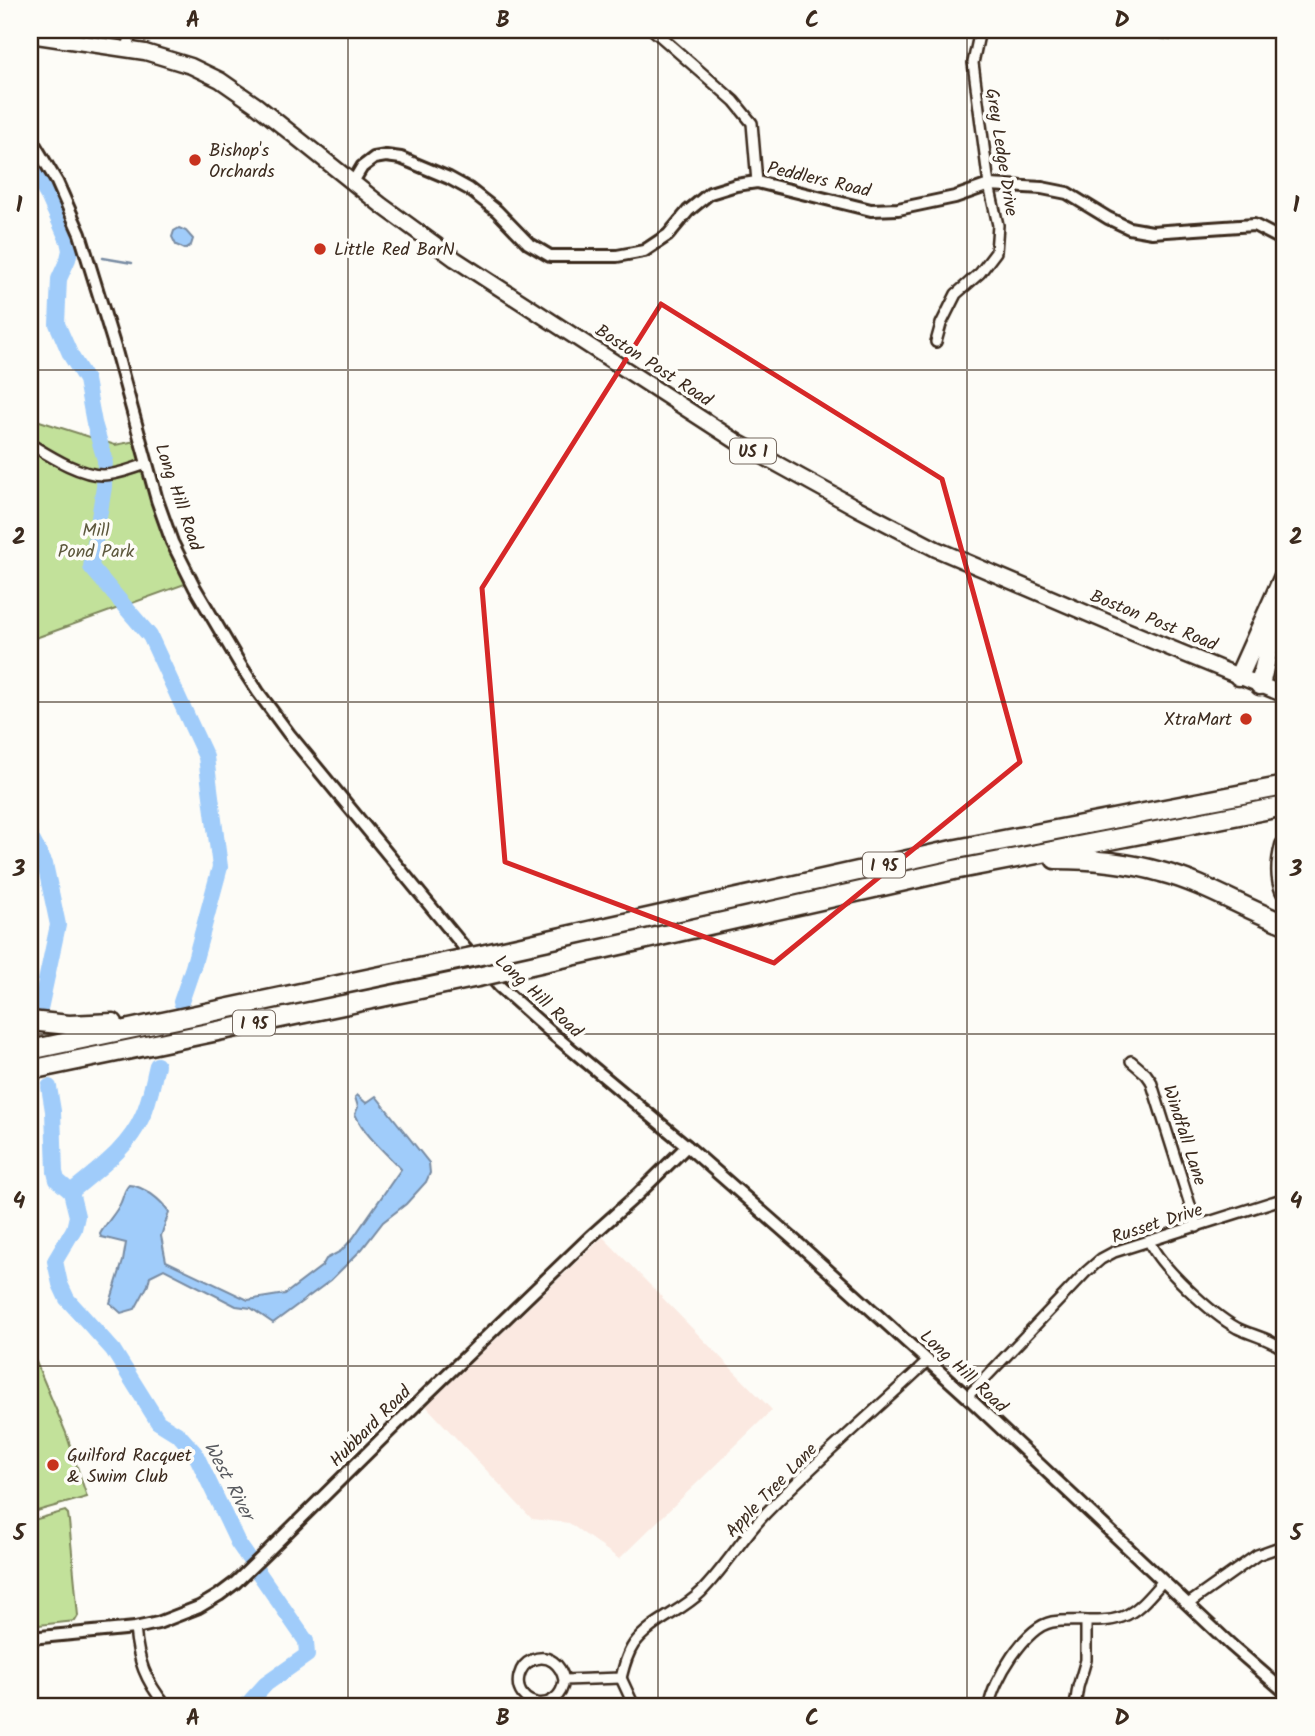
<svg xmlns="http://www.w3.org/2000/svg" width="1315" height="1736" font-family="Kalam,sans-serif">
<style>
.built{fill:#fbe9e1}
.green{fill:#c2e19a;stroke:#7e865c;stroke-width:2}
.water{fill:#a0ccfa;stroke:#788ba2;stroke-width:2}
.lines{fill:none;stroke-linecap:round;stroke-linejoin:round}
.stream{stroke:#788ba2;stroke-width:2.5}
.river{stroke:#a0ccfa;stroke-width:16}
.minor-casing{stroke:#3b2a1e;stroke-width:14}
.tertiary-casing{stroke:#3b2a1e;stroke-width:16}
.primary-casing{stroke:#3b2a1e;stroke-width:19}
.motorway-casing{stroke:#3b2a1e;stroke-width:23}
.minor{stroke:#fdfcf7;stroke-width:9}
.tertiary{stroke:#fdfcf7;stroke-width:10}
.primary{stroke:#fdfcf7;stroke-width:14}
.motorway{stroke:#fdfcf7;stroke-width:18}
.motorway-bridge-casing{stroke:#3b2a1e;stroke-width:23;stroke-linecap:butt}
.motorway-bridge{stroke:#fdfcf7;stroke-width:18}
.marked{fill:none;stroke:#d62828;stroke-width:5;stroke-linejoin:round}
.grid{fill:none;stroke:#3b2a1e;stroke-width:2;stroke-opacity:0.55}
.poi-dot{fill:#c8321e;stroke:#fdfcf7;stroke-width:2.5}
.labels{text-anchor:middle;stroke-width:7;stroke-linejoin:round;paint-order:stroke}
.shield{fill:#fdfcf7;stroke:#75695f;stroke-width:2}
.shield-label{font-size:16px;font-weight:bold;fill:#3b2a1e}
.poi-label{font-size:18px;fill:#3b2a1e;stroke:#fdfcf7;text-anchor:start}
.street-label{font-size:18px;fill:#3b2a1e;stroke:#fdfcf7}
.park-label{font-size:18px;fill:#5d583d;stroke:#fdfcf7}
.water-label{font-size:19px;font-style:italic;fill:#595b60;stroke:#fdfcf7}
.neatline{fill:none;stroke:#3b2a1e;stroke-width:2.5}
.grid-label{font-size:23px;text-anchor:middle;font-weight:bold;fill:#3b2a1e}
</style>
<rect width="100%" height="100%" fill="#fdfcf7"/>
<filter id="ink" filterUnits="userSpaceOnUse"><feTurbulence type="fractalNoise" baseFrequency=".0143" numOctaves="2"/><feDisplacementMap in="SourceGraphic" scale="14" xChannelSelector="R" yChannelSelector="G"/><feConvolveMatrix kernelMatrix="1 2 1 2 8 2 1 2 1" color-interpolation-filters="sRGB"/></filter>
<g filter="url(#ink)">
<path class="built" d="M603,1237L772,1410L619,1559L569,1523L532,1519L426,1406Z"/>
<g class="green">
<path d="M1118,30H1172L1170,40Z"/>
<path d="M30,418L115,445L136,441C147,490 167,537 185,584L30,640Z"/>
<path d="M30,1353L36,1362L66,1433L87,1497L30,1513Z"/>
<path d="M65,1511L68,1514L69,1521L78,1616L75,1621L30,1626V1521Z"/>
</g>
<g class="water">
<path d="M179,228L186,231L193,239L191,245L185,249L176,245L172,237L174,231Z"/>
<path d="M357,1095L366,1103L376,1096L429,1163L430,1173L426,1182L406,1204L383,1222L362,1249L331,1280L273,1323L251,1308L236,1306L164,1269L150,1276L148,1285L135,1309L121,1313L110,1303L123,1261L126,1243L101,1237L100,1234C106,1223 117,1212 121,1202C124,1195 124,1190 129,1185C144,1186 161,1200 169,1212L161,1236L166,1261L248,1300L285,1294L322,1266L326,1259L341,1251L353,1238L401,1169C385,1152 365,1136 355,1114L358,1107L355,1097Z"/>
</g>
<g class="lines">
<g class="stream">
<path d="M70,250L81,253"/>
<path d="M103,258L132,263"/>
</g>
<g class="river">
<path d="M30,166L49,198L68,241L70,250L68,259L59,279L57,324L71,356L86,380L94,423L105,460L104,487L91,567L150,636L206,757L220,867L193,967L181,1002"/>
<path d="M30,836L45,864L58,925L40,1009"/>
<path d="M49,1087L53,1111L55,1172L57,1180L71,1192"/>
<path d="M71,1192L77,1216L74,1229L55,1261L60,1284L67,1299L113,1350L158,1422L179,1435L195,1453L238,1543L306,1641L307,1655L266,1684L246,1706"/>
<path d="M71,1192C97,1170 128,1149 142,1117C150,1101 153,1081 157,1065"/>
</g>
<defs>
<g id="minor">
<path d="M653,30L734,101L752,123L757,182"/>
<path d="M127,48L132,30"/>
<path d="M936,342L941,324L956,294L980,273L996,252L998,225L989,185L973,63L980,30"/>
<path d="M30,444C50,456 79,475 103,475C118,475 133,468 147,464"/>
<path d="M1131,1061L1146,1074L1151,1081L1197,1227"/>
<path d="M1149,1241C1160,1267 1212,1314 1237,1328C1251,1335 1275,1340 1285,1351"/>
<path d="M967,1397L1086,1272L1101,1259L1114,1252L1285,1198"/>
<path d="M1188,1604L1257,1555L1285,1545"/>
<path d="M135,1628C138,1661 145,1680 166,1706"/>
<path d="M621,1678L634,1706"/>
<path d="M564,1680C560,1716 512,1707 519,1676C521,1668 525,1663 532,1660C549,1653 561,1665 564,1680L621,1678C624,1666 627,1654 634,1644C651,1621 681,1612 701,1592C725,1568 742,1538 765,1514C817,1460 874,1412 928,1361"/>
<path d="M989,1706C993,1681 1025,1627 1052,1622C1075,1618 1100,1625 1122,1617C1139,1611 1152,1593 1163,1581"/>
<path d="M1075,1706L1078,1687L1086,1660V1621"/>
</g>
<g id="tertiary">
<path d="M30,137L57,182L80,234L116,351L157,500L172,542L195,588L241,666L258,692L289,734L464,947L499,986L554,1035L687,1146L801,1246L972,1401L1231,1645L1285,1692"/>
<path d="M353,182L362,167L374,158L386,156L401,158L449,178L469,189L497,211L528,243L550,256H617L644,251L668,235L688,211L710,193L736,185L757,182L871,210L898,209L955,197L989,185L1042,188L1067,193L1108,218L1129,228L1152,232L1254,225L1285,241"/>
<path d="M30,1638L135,1628L158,1623L199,1607L219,1595L235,1583L265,1554L428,1393L590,1237L637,1195L687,1146"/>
</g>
<path id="primary" d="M30,35L145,52L191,66L220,80L256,105L381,205L455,259L739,443L859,509L936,549L1126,630L1285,695"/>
<g id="motorway">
<path d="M1239,676L1285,574"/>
<path d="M1260,685L1268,651L1285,601"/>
<path d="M1285,846C1281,861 1279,876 1285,890"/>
<path d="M1055,859C1090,859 1126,862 1161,872C1204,883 1243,908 1285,924"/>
<path d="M486,954L957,849L1285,786"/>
<path d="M500,972L954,870L1285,806"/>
<path d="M30,1021L69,1025L113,1023"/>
<path d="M30,1050L462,959"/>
<path d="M30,1070L478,977"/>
</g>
</defs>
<use href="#minor" class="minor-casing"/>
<use href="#tertiary" class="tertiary-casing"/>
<use href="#primary" class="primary-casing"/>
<use href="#motorway" class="motorway-casing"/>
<use href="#minor" class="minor"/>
<use href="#tertiary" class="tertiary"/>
<use href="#primary" class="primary"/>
<use href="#motorway" class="motorway"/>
<defs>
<g id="motorway-bridge">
<path d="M462,959L486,954"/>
<path d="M478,977L500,972"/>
</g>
</defs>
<use href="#motorway-bridge" class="motorway-bridge-casing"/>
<use href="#motorway-bridge" class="motorway-bridge"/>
</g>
</g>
<path class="marked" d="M661,304L942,479L1020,762L774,963L505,862L482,588Z"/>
<path class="grid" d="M348,30V1706M658,30V1706M967,30V1706M30,370H1285M30,702H1285M30,1034H1285M30,1366H1285"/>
<g class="poi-dot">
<circle cx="195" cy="160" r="7"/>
<circle cx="320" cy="249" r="7"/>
<circle cx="1246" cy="719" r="7"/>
<circle cx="53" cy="1465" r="7"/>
</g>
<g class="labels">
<g class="shield">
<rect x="730" y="438.5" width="46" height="25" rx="5"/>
<rect x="863" y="852.5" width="42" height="25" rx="5"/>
<rect x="233" y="1010.5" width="42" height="25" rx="5"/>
</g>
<g class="shield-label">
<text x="753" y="457">US 1</text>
<text x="884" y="871">I 95</text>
<text x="254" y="1029">I 95</text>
</g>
<g class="poi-label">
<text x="209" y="156">Bishop's<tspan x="209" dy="21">Orchards</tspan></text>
<text x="334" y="255">Little Red BarN</text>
<text x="1232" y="725" text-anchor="end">XtraMart</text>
<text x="67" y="1461">Guilford Racquet<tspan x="67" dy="21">&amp; Swim Club</tspan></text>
</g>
<g class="street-label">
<text transform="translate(1002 152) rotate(81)" y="6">Grey Ledge Drive</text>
<text transform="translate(819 179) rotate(13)" y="6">Peddlers Road</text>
<text transform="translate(654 365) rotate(33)" y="6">Boston Post Road</text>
<text transform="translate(179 497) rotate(71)" y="6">Long Hill Road</text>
<text transform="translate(1154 620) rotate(22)" y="6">Boston Post Road</text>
<text transform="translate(539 996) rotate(43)" y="6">Long Hill Road</text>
<text transform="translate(1185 1135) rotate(72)" y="6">Windfall Lane</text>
<text transform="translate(1157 1223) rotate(-18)" y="6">Russet Drive</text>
<text transform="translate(964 1371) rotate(43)" y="6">Long Hill Road</text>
<text transform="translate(370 1426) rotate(-45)" y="6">Hubbard Road</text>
<text transform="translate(771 1490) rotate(-46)" y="6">Apple Tree Lane</text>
</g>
<g class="park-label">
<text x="96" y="536">Mill<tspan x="96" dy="21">Pond Park</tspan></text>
</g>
<g class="water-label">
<text transform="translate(230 1480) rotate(62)" y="7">West River</text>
</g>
</g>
<rect width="1315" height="1736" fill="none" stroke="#fdfcf7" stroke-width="77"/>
<rect x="38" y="38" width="1238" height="1660" class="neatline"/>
<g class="grid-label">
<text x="193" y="27">A</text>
<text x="503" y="27">B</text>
<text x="812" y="27">C</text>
<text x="1122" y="27">D</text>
<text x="19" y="212">1</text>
<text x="1296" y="212">1</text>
<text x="19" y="544">2</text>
<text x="1296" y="544">2</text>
<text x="19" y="876">3</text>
<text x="1296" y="876">3</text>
<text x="19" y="1208">4</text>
<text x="1296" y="1208">4</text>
<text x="19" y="1540">5</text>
<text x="1296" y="1540">5</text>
<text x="193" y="1725">A</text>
<text x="503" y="1725">B</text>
<text x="812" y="1725">C</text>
<text x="1122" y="1725">D</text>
</g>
</svg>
